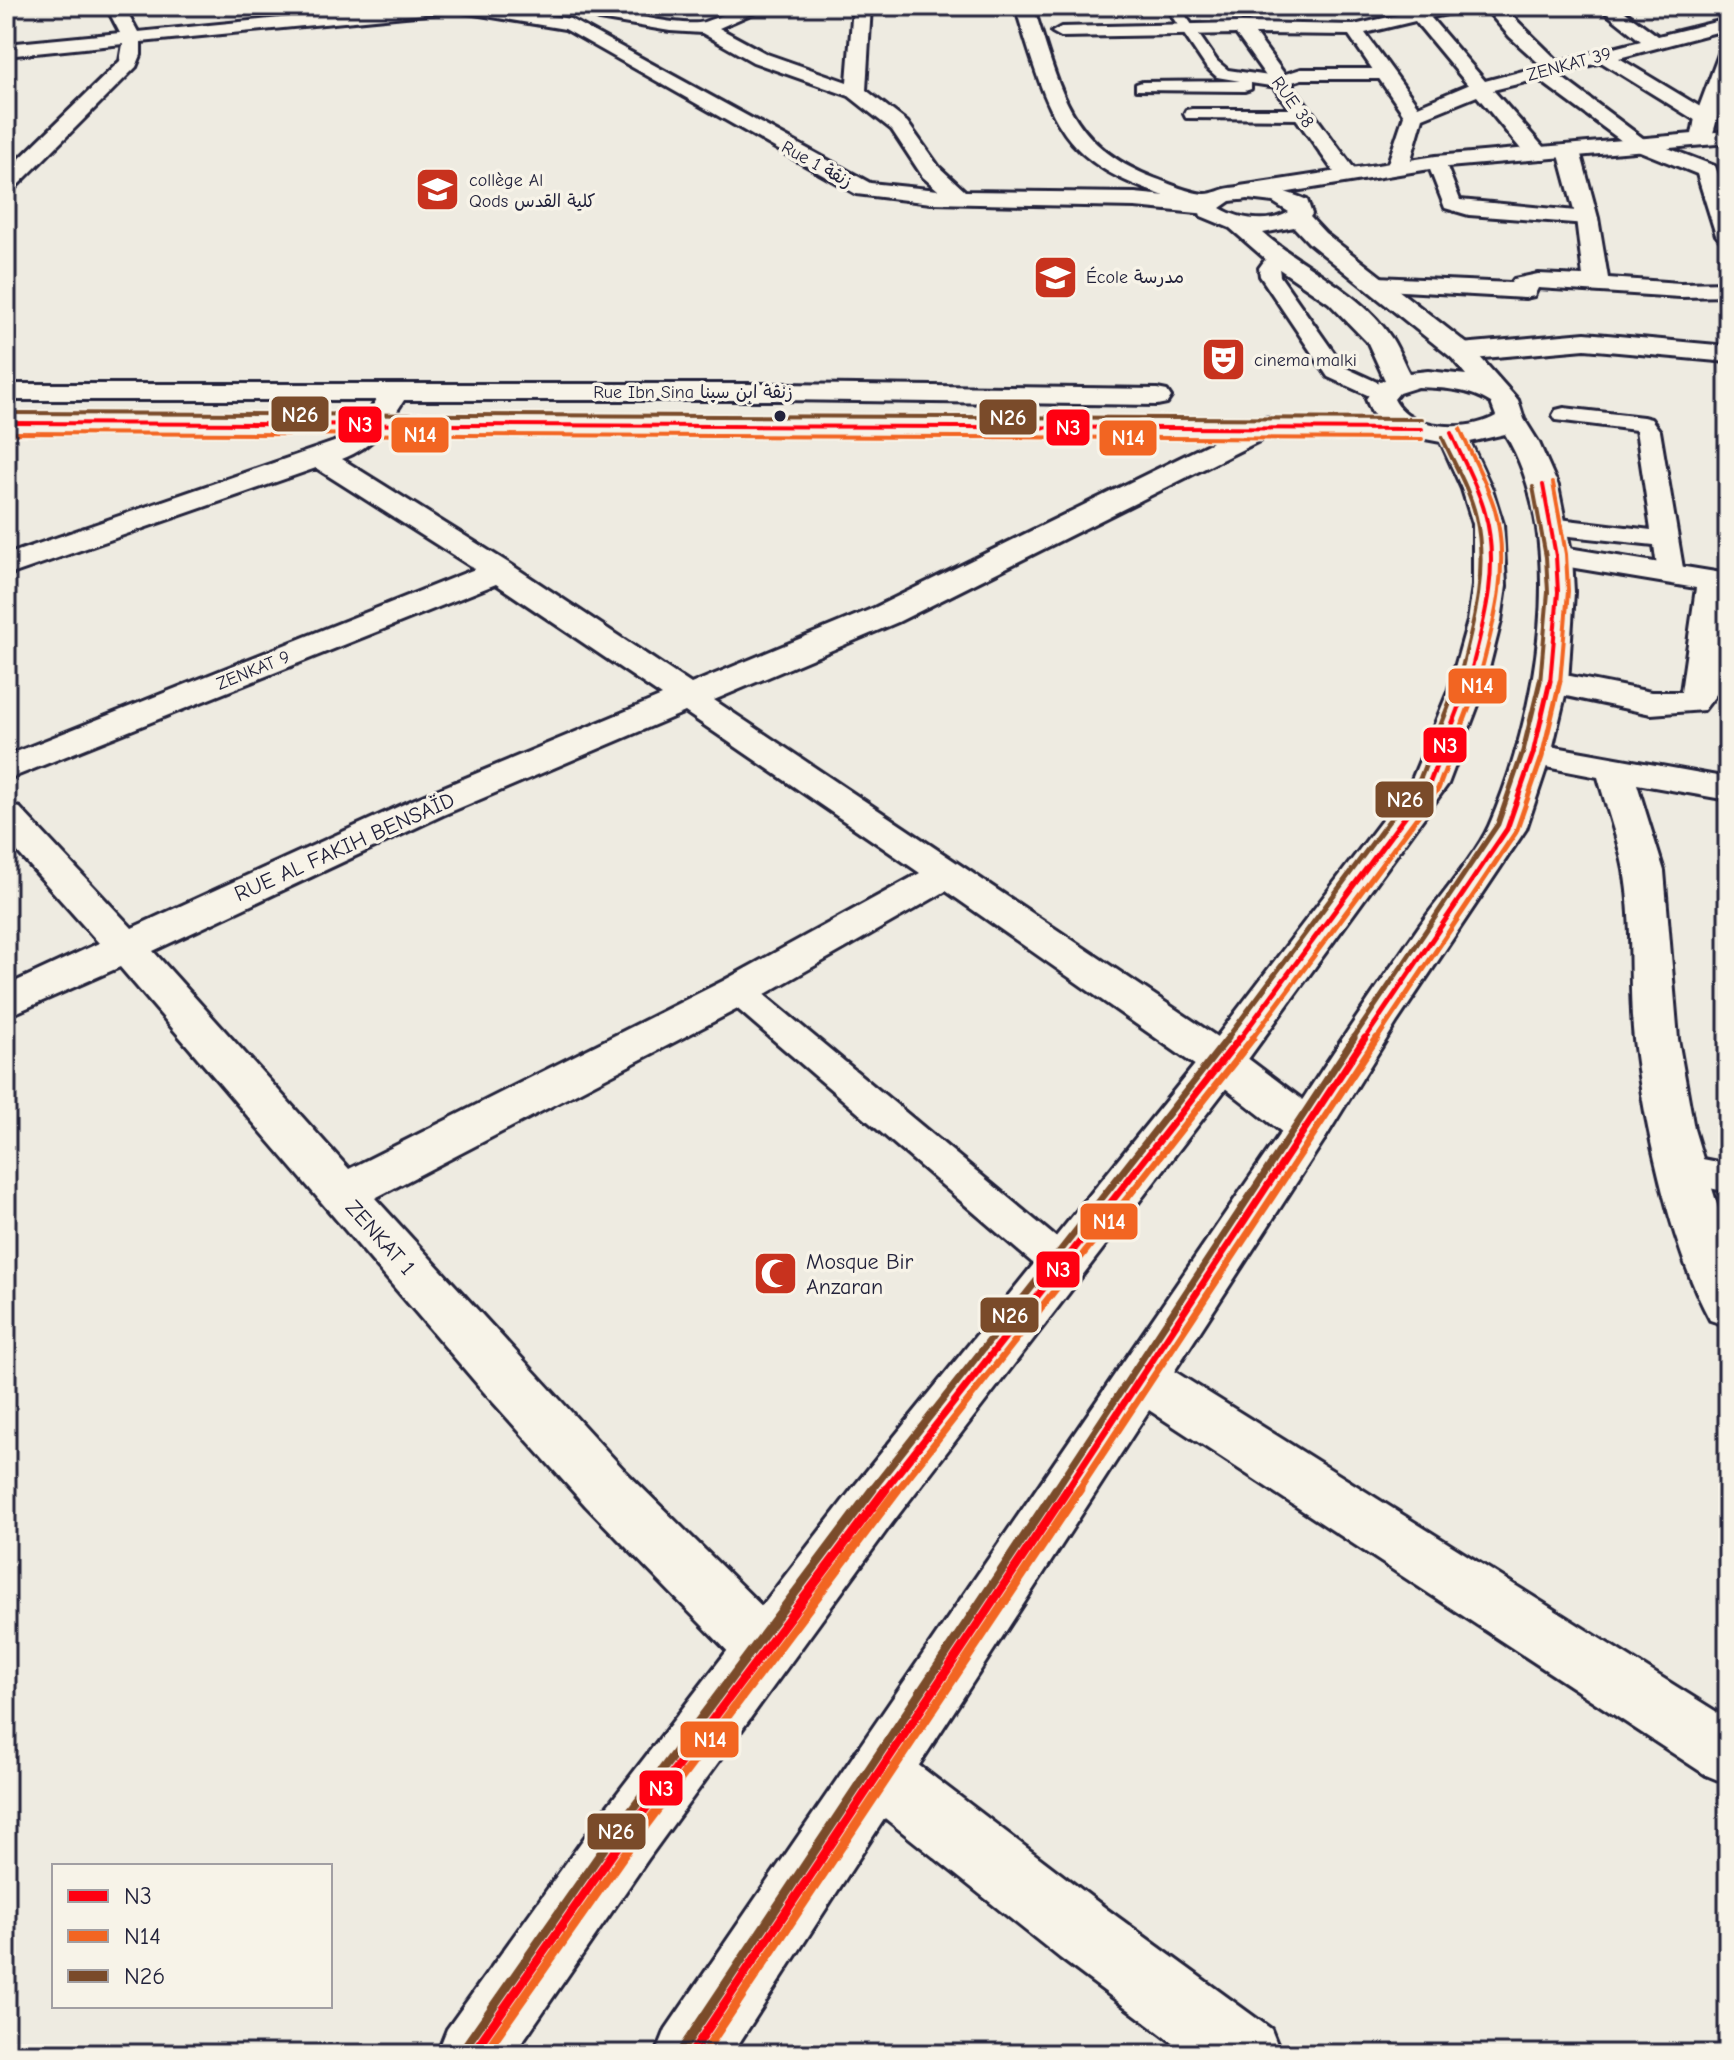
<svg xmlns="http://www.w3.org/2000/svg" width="1734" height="2060" font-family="'Comic Neue','Playpen Sans Arabic',sans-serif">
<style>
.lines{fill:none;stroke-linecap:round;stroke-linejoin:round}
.service-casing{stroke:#22223b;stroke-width:6}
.pedestrian-casing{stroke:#22223b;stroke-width:6}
.minor-casing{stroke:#22223b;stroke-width:6}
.tertiary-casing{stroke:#22223b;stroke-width:6}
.secondary-casing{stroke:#22223b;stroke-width:6}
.service{fill:#f7f3e8;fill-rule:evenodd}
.pedestrian{fill:#f7f3e8;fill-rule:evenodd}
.minor{fill:#f7f3e8;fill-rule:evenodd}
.tertiary{fill:#f7f3e8;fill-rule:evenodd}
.secondary{fill:#f7f3e8;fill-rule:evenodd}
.bus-1-far3-casing{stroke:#f7f3e8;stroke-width:8}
.bus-1-far2-casing{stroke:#f7f3e8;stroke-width:10}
.bus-1-far1-casing{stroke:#f7f3e8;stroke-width:13}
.bus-1-casing{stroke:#f7f3e8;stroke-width:15}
.bus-2-far3-casing{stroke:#f7f3e8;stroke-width:8}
.bus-2-far2-casing{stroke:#f7f3e8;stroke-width:10}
.bus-2-far1-casing{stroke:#f7f3e8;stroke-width:13}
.bus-2-casing{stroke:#f7f3e8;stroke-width:15}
.bus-3-far3-casing{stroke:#f7f3e8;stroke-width:8}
.bus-3-far2-casing{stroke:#f7f3e8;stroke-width:10}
.bus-3-far1-casing{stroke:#f7f3e8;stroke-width:13}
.bus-3-casing{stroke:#f7f3e8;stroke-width:15}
.bus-1-far3{stroke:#f01;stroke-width:4}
.bus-1-far2{stroke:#f01;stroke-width:5}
.bus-1-far1{stroke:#f01;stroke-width:7}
.bus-1{stroke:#f01;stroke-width:9}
.bus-2-far3{stroke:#f26522;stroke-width:4}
.bus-2-far2{stroke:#f26522;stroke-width:5}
.bus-2-far1{stroke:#f26522;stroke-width:7}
.bus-2{stroke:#f26522;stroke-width:9}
.bus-3-far3{stroke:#7a4b2a;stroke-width:4}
.bus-3-far2{stroke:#7a4b2a;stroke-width:5}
.bus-3-far1{stroke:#7a4b2a;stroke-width:7}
.bus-3{stroke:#7a4b2a;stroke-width:9}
.bus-dot{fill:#22223b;stroke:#f7f3e8;stroke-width:3}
.labels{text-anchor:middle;stroke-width:7;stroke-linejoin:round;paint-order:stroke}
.far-street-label{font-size:18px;fill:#22223b;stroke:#f7f3e8}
.far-poi-label{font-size:18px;fill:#22223b;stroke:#f7f3e8;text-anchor:start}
.street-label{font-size:22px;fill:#22223b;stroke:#f7f3e8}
.poi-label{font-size:22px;fill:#22223b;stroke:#f7f3e8;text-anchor:start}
.line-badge{stroke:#f7f3e8;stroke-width:3}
.badge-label{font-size:22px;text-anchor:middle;font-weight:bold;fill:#fff}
</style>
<rect width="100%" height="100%" fill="#eeebe1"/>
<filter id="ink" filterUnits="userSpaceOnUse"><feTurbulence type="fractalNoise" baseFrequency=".0125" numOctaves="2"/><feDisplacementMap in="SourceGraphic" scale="16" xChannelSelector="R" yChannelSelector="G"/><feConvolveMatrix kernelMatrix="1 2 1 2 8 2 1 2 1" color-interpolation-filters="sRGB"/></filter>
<g filter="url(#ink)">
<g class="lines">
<defs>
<g id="service">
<path d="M1165,6H1179L1217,61L1228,70L1276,77L1301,69H1385L1393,74L1385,79H1302L1277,87L1251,83V89L1245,91L1136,90V84L1142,82L1240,81L1217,77L1206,67Z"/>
<path d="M1192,109H1302L1310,114L1302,119L1186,118L1184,114L1186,110Z"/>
<path d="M1436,157L1445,162L1460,200L1587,212L1596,218L1587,224L1469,215L1445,208L1427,162Z"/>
<path d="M1277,251L1287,257L1279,268L1280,276L1344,367L1390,388L1393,393L1390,398H1374L1328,377L1260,276L1259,268L1270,253Z"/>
<path d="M1564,408L1643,417L1651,419L1660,431L1684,574L1680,580H1662L1658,574L1654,545L1551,534L1542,531L1538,526L1542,521L1551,518L1651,530L1636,430L1556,420L1553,415L1556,410Z"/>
<path d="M738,980L750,983L1076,1254L1082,1265L1076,1276L1062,1281L1048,1276L726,999L720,991L726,983Z"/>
<path d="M1682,1155L1728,1164V1192L1668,1179L1663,1169L1668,1159Z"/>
</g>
<g id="pedestrian">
<path d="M1379,6H1407L1419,10L1468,6L1465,10L1419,20L1382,10Z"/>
<path d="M1728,48V81L1711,140L1708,144H1694L1691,140L1695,118L1719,54Z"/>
</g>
<g id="minor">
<path d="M106,6H124L138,32L402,6H489L570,19L870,183L938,190L923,177L892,130L849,96L753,62L702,33L670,31L599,19L590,14L599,9C622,12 684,28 704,22C731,13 737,6 769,6L719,28L767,54L847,82L853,6H871L866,90L907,122L939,167L965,191L1135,193L1208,200L1216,202L1219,207L1216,212L1208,214L1135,207L931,203L856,194L565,29L456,11L141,42V55L136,67L14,189L6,191V172L120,61L123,44L6,56V44L120,33Z"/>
<path d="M1483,6H1502L1559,62L1641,41L1597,6H1617L1658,36L1728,19V29L1619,58L1712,114L1715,118L1712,122H1698L1601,62L1557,74L1644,139L1715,166L1728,201V242L1720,240L1716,235L1697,174L1630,147L1538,79L1493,90L1545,149L1548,154L1545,159H1529L1477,96L1423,118L1409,166L1398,172L1387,166L1404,115L1349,35L1255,34L1358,174L1347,181L1339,179L1236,34L1061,37L1052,32L1061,27L1241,23L1354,25L1419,10L1425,11L1485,81L1542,66L1510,37ZM1415,21L1468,85L1418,106L1365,33Z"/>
<path d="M1569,145L1580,151L1598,218L1608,278L1680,283L1728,282V296L1680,297L1538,288L1534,296L1525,298L1368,289L1365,284L1368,279L1377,277L1511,283L1514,279L1538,274L1583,276L1576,218L1558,151Z"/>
<path d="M1585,333L1728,346V362L1585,349L1461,360L1452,358L1448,352L1452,346L1461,344Z"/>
<path d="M395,384L405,386L409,392C391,421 375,447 342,459L510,564L691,684L874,608L1257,420L1267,417L1277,420L1281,426L1277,432L898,622L714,700L1238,1051L1324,1116L1331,1128L1324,1140L1308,1144L1292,1140L1206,1073L946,891L753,1001L375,1198L626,1472L786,1630L795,1649L786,1668L765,1676L744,1668L586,1506L484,1392L120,967L6,1017V986L99,943L6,839V804L20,808L132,928L415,799L662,696L496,584L6,780V756L475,569L316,468L6,576V555L334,442L364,420L385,386ZM685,712L920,873L723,981L349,1169L153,951L443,815Z"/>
<path d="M1556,546L1728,574L1718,692L1704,710L1651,714L1538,690L1532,683L1538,676L1550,672L1651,692H1681L1696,588L1545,563L1540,556L1545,549Z"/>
<path d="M1533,743L1728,778V800L1637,784L1664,871L1678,1039L1694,1129L1728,1241V1326L1710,1320C1670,1246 1644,1124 1634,1040C1628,984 1634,925 1624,870C1618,839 1606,807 1598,777L1520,762L1515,754L1520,746Z"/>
<path d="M1142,1357L1161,1363L1728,1719V1784L1706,1775L1123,1393L1115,1378L1123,1363Z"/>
<path d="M878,1743L900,1751L1108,1910L1271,2029L1281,2054H1188L1060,1958L856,1795L846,1773L856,1751Z"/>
</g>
<path id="tertiary" d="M1728,131V143L1436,168L1240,200L1229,193L1240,186L1436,156Z"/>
<g id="secondary">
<path d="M1015,6H1033C1060,86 1066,144 1154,178C1168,183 1191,194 1206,194C1213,194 1222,189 1230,188C1257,184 1281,189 1307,200L1312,214L1310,217L1325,233L1470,346L1518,400L1524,419L1539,443L1558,486L1572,556L1574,592L1568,683L1551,754L1526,829L1397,1022L1324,1140L732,2054H656L666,2029L1292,1116C1333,1052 1376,988 1420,925C1439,898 1476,855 1489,826C1536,719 1570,540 1505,434L1470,442L1492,489L1503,524L1506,586L1501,621L1483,692L1448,784L1238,1073L892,1523L648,1859L514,2054H437L447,2029L602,1813L852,1489L1206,1051L1411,782L1448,692L1468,621L1473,586V524L1462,489L1441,442L1420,438L6,431V415L1381,420L1372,413L1366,399L1379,381L1385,380L1368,343L1329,303L1269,262L1230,228L1201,216L1198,206C1060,167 1055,135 1015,6ZM1248,199L1273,202L1289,212C1269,224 1240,220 1220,208L1230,201ZM1294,227L1309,243L1452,358L1466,375L1428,371L1409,373C1403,362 1399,350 1392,339C1362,292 1304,268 1263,233ZM1418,387C1444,388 1469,389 1491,403L1496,416C1469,432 1410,431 1394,399L1399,393Z"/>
<path d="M6,384H781L1157,389L1167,391L1171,397L1167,403L1157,405L781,400H6Z"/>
</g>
</defs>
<use href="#service" class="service-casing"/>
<use href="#pedestrian" class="pedestrian-casing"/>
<use href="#minor" class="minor-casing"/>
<use href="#tertiary" class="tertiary-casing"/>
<use href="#secondary" class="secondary-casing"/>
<use href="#service" class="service"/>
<use href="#pedestrian" class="pedestrian"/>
<use href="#minor" class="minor"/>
<use href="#tertiary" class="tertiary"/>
<use href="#secondary" class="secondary"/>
<defs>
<g id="bus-1-far3">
<path d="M6,423L1422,429"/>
<path d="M1451,433C1462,459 1478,486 1485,513C1501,570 1482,628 1468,683"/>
<path d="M1543,485L1556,556L1558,592L1550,683"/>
</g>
<g id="bus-1-far2">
<path d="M1239,1040L1429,784L1469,681"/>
<path d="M1364,1040L1507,829L1533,754L1550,681"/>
</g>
<g id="bus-1-far1">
<path d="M884,1491L1240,1038"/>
<path d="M1066,1491L1365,1038"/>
</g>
<g id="bus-1">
<path d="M472,2054L625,1836L886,1489"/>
<path d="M691,2054L1068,1489"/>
</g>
<g id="bus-2-far3">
<path d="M1460,429C1471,455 1487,482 1495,510C1511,567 1493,627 1478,683"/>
<path d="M6,433L1422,439"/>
<path d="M1553,483L1566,554L1568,591L1560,683"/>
</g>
<g id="bus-2-far2">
<path d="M1251,1040L1438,789L1479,681"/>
<path d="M1376,1040L1516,832L1542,757L1560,681"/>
</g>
<g id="bus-2-far1">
<path d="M897,1491L1253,1038"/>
<path d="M1078,1491L1377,1038"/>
</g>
<g id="bus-2">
<path d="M484,2054L633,1842L898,1489"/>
<path d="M703,2054L1080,1489"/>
</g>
<g id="bus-3-far3">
<path d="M6,413L1422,419"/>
<path d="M1442,437C1453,462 1470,490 1476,517C1489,574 1472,628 1458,683"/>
<path d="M1533,487L1546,557L1548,592L1540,683"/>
</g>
<g id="bus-3-far2">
<path d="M1226,1040L1420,779L1458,681"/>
<path d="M1352,1040L1498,824L1523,751L1540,681"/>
</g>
<g id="bus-3-far1">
<path d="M871,1491L1228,1038"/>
<path d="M1055,1491L1354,1038"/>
</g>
<g id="bus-3">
<path d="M464,2048L617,1830L873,1489"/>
<path d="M683,2048L1056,1489"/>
</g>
</defs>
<use href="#bus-1-far3" class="bus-1-far3-casing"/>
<use href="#bus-1-far2" class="bus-1-far2-casing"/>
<use href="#bus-1-far1" class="bus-1-far1-casing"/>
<use href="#bus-1" class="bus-1-casing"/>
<use href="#bus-2-far3" class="bus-2-far3-casing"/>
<use href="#bus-2-far2" class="bus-2-far2-casing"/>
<use href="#bus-2-far1" class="bus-2-far1-casing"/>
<use href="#bus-2" class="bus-2-casing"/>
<use href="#bus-3-far3" class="bus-3-far3-casing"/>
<use href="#bus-3-far2" class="bus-3-far2-casing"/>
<use href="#bus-3-far1" class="bus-3-far1-casing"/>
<use href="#bus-3" class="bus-3-casing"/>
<use href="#bus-1-far3" class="bus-1-far3"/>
<use href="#bus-1-far2" class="bus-1-far2"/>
<use href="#bus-1-far1" class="bus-1-far1"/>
<use href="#bus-1" class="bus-1"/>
<use href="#bus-2-far3" class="bus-2-far3"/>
<use href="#bus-2-far2" class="bus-2-far2"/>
<use href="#bus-2-far1" class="bus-2-far1"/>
<use href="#bus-2" class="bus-2"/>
<use href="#bus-3-far3" class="bus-3-far3"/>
<use href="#bus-3-far2" class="bus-3-far2"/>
<use href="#bus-3-far1" class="bus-3-far1"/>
<use href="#bus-3" class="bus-3"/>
</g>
</g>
<defs>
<symbol id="university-square" viewBox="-11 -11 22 22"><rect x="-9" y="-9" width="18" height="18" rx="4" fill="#c8321e" stroke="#f7f3e8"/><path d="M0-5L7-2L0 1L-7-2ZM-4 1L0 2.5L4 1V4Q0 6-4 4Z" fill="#fff"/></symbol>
<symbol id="school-square" viewBox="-11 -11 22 22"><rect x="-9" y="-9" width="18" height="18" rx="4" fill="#c8321e" stroke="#f7f3e8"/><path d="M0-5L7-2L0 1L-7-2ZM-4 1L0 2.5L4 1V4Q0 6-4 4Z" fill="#fff"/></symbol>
<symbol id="theatre-square" viewBox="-11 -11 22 22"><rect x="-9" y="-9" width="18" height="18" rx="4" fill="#c8321e" stroke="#f7f3e8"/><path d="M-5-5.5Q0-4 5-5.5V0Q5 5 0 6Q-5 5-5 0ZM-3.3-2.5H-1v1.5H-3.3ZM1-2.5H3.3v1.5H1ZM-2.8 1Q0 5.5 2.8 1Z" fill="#fff"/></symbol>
<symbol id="mosque-square" viewBox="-11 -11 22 22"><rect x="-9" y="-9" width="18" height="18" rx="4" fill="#c8321e" stroke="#f7f3e8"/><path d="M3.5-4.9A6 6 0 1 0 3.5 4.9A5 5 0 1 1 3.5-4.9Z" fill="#fff"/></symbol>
</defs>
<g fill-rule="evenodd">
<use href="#university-square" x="412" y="164" width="51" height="51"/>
<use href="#school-square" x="1030" y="252" width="51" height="51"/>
<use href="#theatre-square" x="1198" y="334" width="51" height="51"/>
<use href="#mosque-square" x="750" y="1248" width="51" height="51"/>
</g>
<circle class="bus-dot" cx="780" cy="416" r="7"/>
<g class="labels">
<g class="far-street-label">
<text transform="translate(1569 64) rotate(-15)" y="6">ZENKAT 39</text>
<text transform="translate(1293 102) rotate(54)" y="6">RUE 38</text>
<text transform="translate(817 164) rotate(29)" y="6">Rue 1 زنقة</text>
<text x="693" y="398">Rue Ibn Sina زنقة ابن سينا</text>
<text transform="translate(253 670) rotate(-22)" y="6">ZENKAT 9</text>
</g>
<g class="far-poi-label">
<text x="469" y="186">collège Al<tspan x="469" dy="21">Qods كلية القدس</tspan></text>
<text x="1086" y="283">École مدرسة</text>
<text x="1254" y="366">cinema malki</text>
</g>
<g class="street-label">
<text transform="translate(344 846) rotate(-24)" y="8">RUE AL FAKIH BENSAÏD</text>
<text transform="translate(381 1237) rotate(48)" y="8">ZENKAT 1</text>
</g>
<g class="poi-label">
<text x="806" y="1269">Mosque Bir<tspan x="806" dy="25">Anzaran</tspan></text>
</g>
</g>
<g class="line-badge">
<rect x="270" y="395" width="60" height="38" rx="8" fill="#7a4b2a"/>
<rect x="978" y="398" width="60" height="38" rx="8" fill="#7a4b2a"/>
<rect x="337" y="405" width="46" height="39" rx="8" fill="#f01"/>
<rect x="1045" y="408" width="46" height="39" rx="8" fill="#f01"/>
<rect x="390" y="416" width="60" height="38" rx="8" fill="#f26522"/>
<rect x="1098" y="419" width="60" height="38" rx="8" fill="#f26522"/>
<rect x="1447" y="667" width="61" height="38" rx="8" fill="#f26522"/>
<rect x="1422" y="726" width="46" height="38" rx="8" fill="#f01"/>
<rect x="1374" y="780" width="61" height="39" rx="8" fill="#7a4b2a"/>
<rect x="1079" y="1202" width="60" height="39" rx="8" fill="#f26522"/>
<rect x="1035" y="1250" width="46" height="39" rx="8" fill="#f01"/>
<rect x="979" y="1296" width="61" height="38" rx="8" fill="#7a4b2a"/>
<rect x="679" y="1720" width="61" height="39" rx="8" fill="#f26522"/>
<rect x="638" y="1769" width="46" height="38" rx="8" fill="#f01"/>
<rect x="586" y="1812" width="61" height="39" rx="8" fill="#7a4b2a"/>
</g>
<g class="badge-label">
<text x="300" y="422">N26</text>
<text x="1008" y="425">N26</text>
<text x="360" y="432">N3</text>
<text x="1068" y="435">N3</text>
<text x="420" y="442">N14</text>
<text x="1128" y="445">N14</text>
<text x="1477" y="693">N14</text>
<text x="1445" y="753">N3</text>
<text x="1405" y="807">N26</text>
<text x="1109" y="1229">N14</text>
<text x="1058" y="1277">N3</text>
<text x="1010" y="1323">N26</text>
<text x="710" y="1747">N14</text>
<text x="661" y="1796">N3</text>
<text x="616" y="1839">N26</text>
</g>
<rect width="1734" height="2060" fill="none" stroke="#f7f3e8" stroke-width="32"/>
<rect x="16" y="16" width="1702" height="2028" fill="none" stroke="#22223b" stroke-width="3" filter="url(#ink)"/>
<rect x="52" y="1864" width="280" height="144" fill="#f7f3e8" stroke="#a29fa3" stroke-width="2"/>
<rect x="68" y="1890" width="40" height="12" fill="#ff0011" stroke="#a29fa3" stroke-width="2"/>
<text x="124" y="1904" font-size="24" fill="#22223b">N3</text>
<rect x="68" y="1930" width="40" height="12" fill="#f26522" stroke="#a29fa3" stroke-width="2"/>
<text x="124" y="1944" font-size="24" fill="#22223b">N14</text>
<rect x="68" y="1970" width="40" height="12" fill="#7a4b2a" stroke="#a29fa3" stroke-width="2"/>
<text x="124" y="1984" font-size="24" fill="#22223b">N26</text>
</svg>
